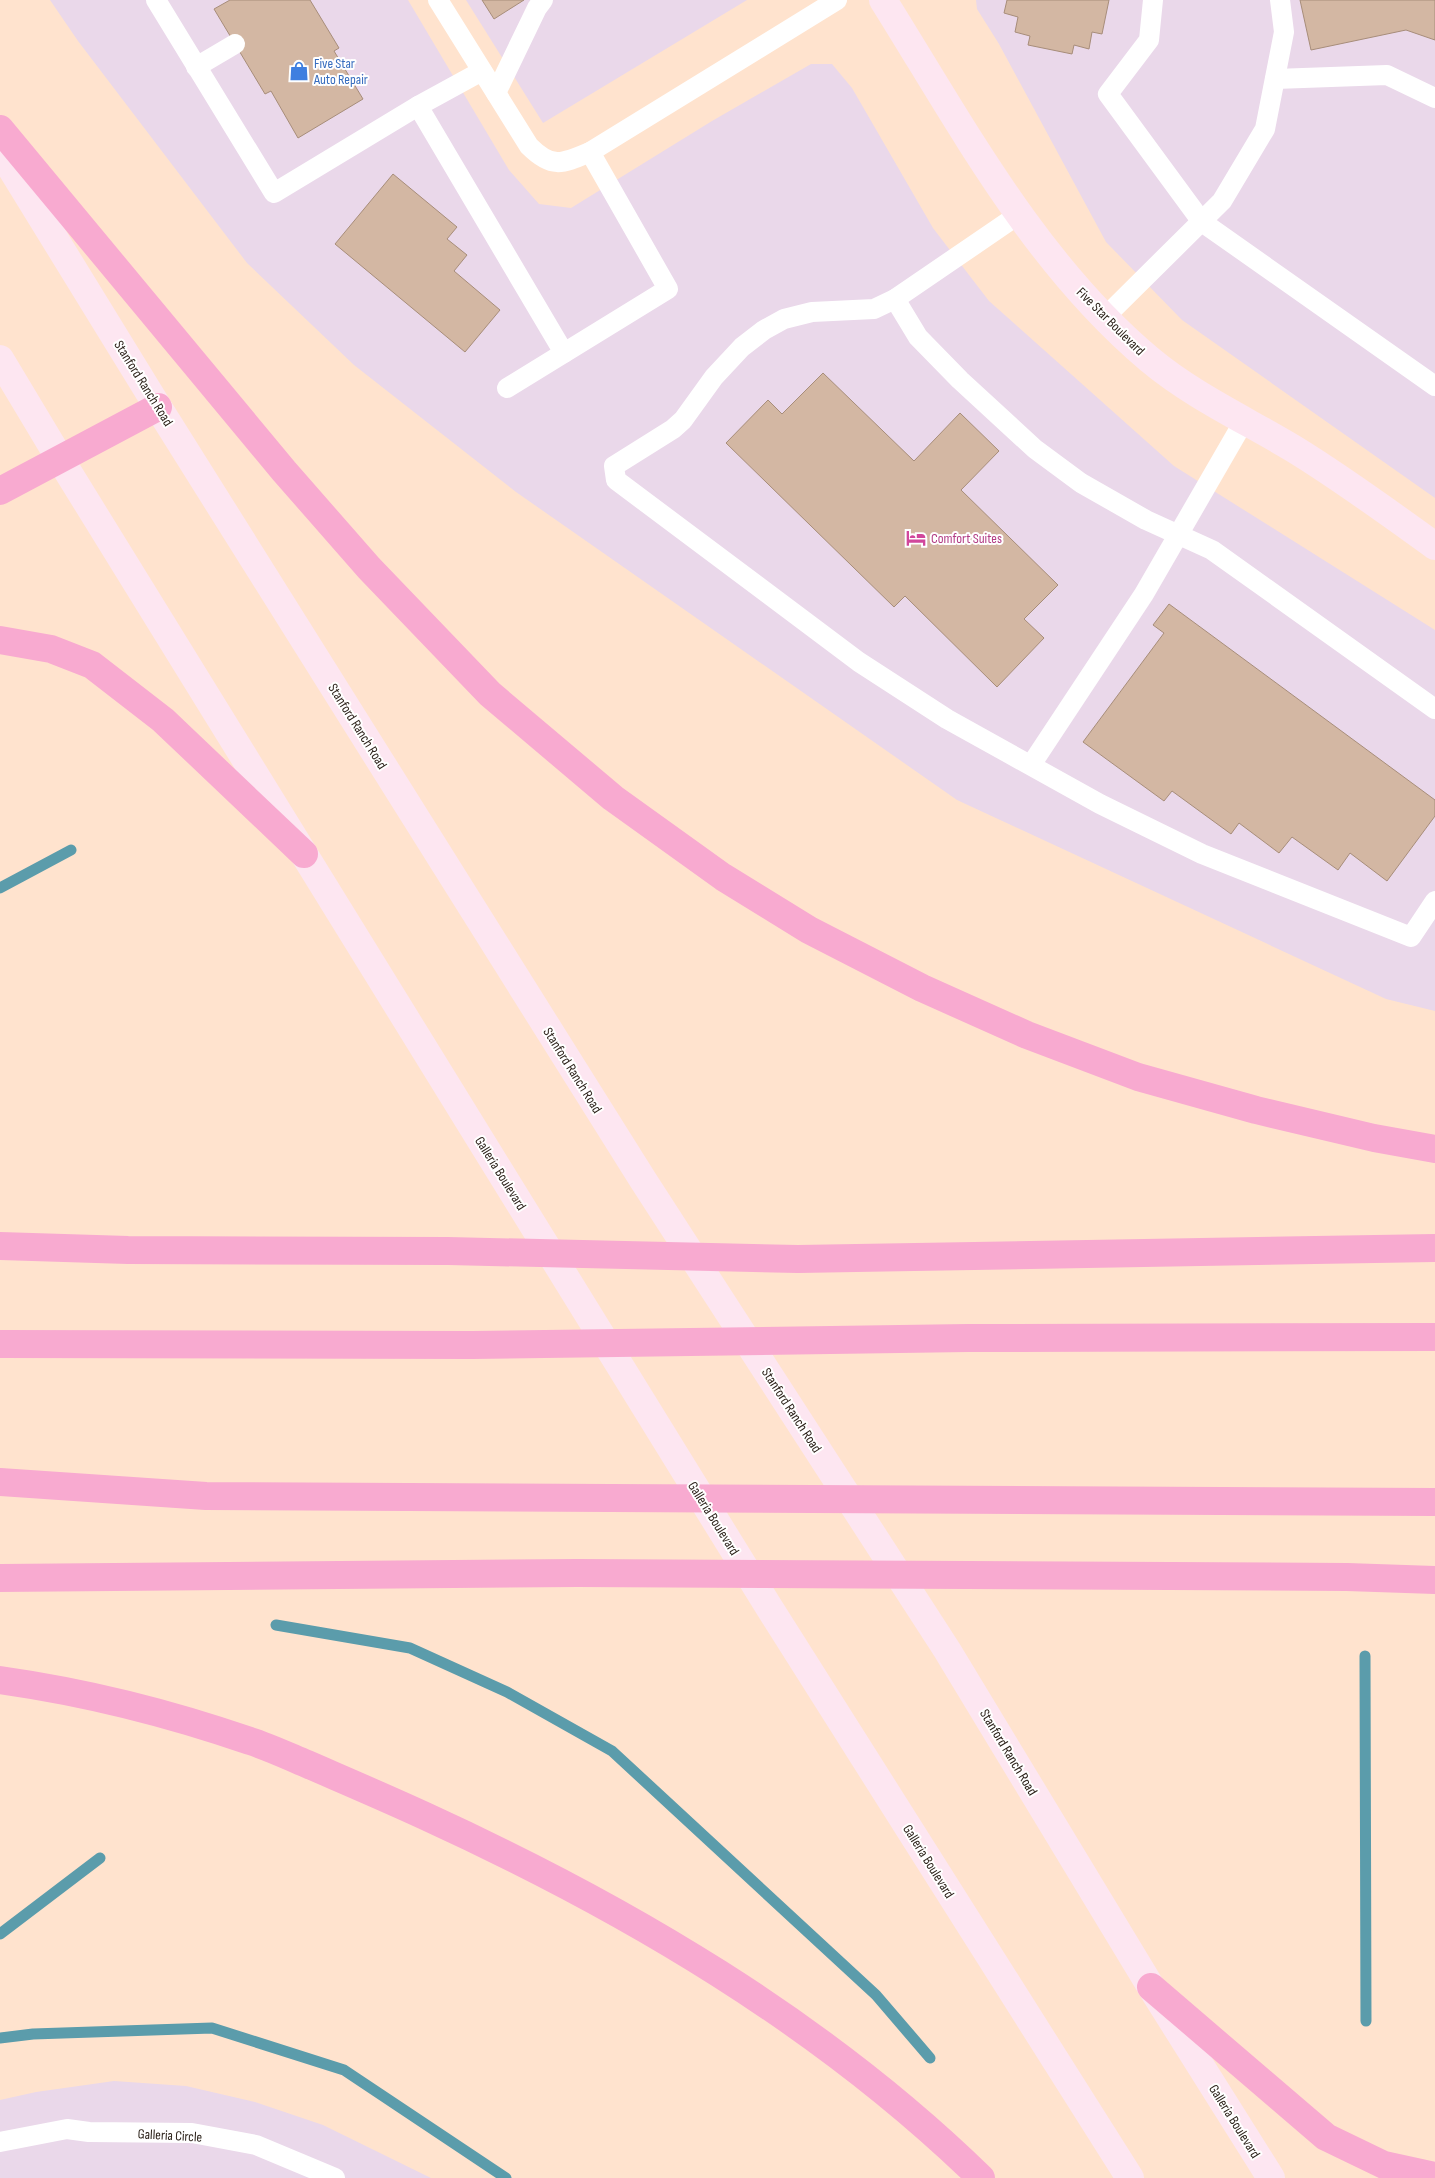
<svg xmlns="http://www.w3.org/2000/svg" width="1435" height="2178" font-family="'Sofia Sans Condensed',sans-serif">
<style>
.commercial{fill:#ead8ea}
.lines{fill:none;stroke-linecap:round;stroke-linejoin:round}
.stream{stroke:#5b9cab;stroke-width:11}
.building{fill:#d3b7a3;stroke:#a78d7a}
.lane{stroke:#fff;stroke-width:20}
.secondary{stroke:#fde6f1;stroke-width:28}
.highway{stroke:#f8aad0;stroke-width:28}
.labels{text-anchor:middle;stroke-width:4;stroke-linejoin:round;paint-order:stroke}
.shop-label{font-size:14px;fill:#366cbe;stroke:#fff;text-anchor:start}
.street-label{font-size:14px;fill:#2b2119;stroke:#fff}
.hotel-label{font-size:14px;fill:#b23c85;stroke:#fff;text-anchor:start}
</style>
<rect width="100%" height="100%" fill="#ffe3ce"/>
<g class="commercial">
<path d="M50,0H408L509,170L539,204L571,208L712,121L811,64H832L852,88L933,228L989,301L1174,466L1435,630V1011L1386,999L957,800L516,492L354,365L247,263L78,41Z"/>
<path d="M466,0H747L543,123Z"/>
<path d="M976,0H1435V498L1182,320L1106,242L999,44L977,9Z"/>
<path d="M114,2081L186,2086L255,2102L323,2125L431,2178H0V2100L36,2092Z"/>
</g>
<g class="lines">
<g class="stream">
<path d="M0,888L71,850"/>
<path d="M276,1625L410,1648L507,1692L612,1751L876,1995L930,2058"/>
<path d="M1365,1656L1366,2021"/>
<path d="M0,1934L100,1858"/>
<path d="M0,2038L33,2034L212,2028L344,2070L506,2178"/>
</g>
</g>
<g class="building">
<path d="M230,0H310L339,48L334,51L363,99L298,138L271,91L265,94L214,9Z"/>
<path d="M482,0H524L494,19Z"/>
<path d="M1007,0H1109L1102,34L1092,32L1089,49L1074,45L1072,54L1028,45L1030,36L1015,32L1018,17L1004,13Z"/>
<path d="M1300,0H1435V40L1406,30L1311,50Z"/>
<path d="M393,174L457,227L447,239L467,255L454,271L500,310L465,352L335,244Z"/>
<path d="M823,373L914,461L960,413L999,451L961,490L1058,585L1024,619L1044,638L997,687L905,596L894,607L726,443L768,400L782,414Z"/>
<path d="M1169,604L1435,800V816L1387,881L1350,853L1338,870L1292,837L1279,853L1239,823L1231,834L1172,791L1164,801L1083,742L1164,633L1153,625Z"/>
</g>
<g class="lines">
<g class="lane">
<path d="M156,0L274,193L418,106"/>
<path d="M438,0L529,146C552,169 562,164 590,152L837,0"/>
<path d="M1153,0L1149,40L1108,94L1202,222L1435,386"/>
<path d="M196,67L235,44"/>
<path d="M482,71L418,106L564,353"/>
<path d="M1275,79L1387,75L1435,98"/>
<path d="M496,93L537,8L543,0"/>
<path d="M1018,215L895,299L874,309L812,312L784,319L764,330L742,347L714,377L683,420L673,429L614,466L616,480L859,662L947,719L1100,804L1202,854L1411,937L1435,901"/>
<path d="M895,299L918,337L960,380L1035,449L1081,483L1146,520L1212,550L1435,709"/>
<path d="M1104,318L1222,201L1265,129L1284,32L1280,0"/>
<path d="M507,388L668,289L590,152"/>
<path d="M1031,765L1144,594L1244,421"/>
<path d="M0,2142L67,2129L89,2132L192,2133L256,2145L335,2178"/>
</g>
<g class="secondary">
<path d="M883,0C962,126 1034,262 1149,359C1193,396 1246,420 1294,449C1343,479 1389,513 1435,546"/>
<path d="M0,150L158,407L643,1180L947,1650L1151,1987L1271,2178"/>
<path d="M0,359L60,459L767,1604L1130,2178"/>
</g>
<g class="highway">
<path d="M0,129L284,471L369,568L490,694L613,798L723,877L809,930L922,988L1027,1035L1138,1077L1256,1110L1374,1138L1435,1149"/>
<path d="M0,491L158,407"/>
<path d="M0,640L51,649L92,665L163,720L304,854"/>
<path d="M0,1246L128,1250L448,1251L798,1259L1435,1248"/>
<path d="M0,1344L472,1345L968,1338L1435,1337"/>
<path d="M0,1482L206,1496L1435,1502"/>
<path d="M0,1578L578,1573L1347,1577L1435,1580"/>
<path d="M0,1680C85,1692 169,1713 250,1741C269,1747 288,1756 307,1764C346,1781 386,1798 425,1816C626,1908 822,2023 981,2178"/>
<path d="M1151,1987L1326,2137L1384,2165L1435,2176"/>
</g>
</g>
<defs>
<symbol id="shop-bare" viewBox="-9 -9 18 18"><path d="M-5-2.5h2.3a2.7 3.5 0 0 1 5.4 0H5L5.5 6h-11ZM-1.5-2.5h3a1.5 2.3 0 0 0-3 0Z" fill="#3f7fe0" stroke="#fff" stroke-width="2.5" paint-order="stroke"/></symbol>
<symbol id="hotel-bare" viewBox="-9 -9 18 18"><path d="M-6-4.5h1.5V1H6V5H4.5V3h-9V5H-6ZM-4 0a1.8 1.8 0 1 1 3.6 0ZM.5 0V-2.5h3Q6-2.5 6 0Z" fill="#d1479c" stroke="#fff" stroke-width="2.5" paint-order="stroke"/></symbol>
</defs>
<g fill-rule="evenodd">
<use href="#shop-bare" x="285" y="57" width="28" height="28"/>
<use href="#hotel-bare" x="902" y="524" width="28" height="28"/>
</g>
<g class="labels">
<g class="shop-label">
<text x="314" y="68">Five Star<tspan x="314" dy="16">Auto Repair</tspan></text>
</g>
<g class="street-label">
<text transform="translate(1111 321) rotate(45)" y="5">Five Star Boulevard</text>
<text transform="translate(144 383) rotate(58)" y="5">Stanford Ranch Road</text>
<text transform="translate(358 726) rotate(58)" y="5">Stanford Ranch Road</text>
<text transform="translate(573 1070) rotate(58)" y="5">Stanford Ranch Road</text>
<text transform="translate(501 1173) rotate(58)" y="5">Galleria Boulevard</text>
<text transform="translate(792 1410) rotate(57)" y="5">Stanford Ranch Road</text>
<text transform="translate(714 1518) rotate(58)" y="5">Galleria Boulevard</text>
<text transform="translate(1009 1752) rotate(59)" y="5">Stanford Ranch Road</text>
<text transform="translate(929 1861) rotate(58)" y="5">Galleria Boulevard</text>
<text transform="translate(1235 2121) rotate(58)" y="5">Galleria Boulevard</text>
<text transform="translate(170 2135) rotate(3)" y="5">Galleria Circle</text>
</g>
<g class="hotel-label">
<text x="931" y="543">Comfort Suites</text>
</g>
</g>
</svg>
